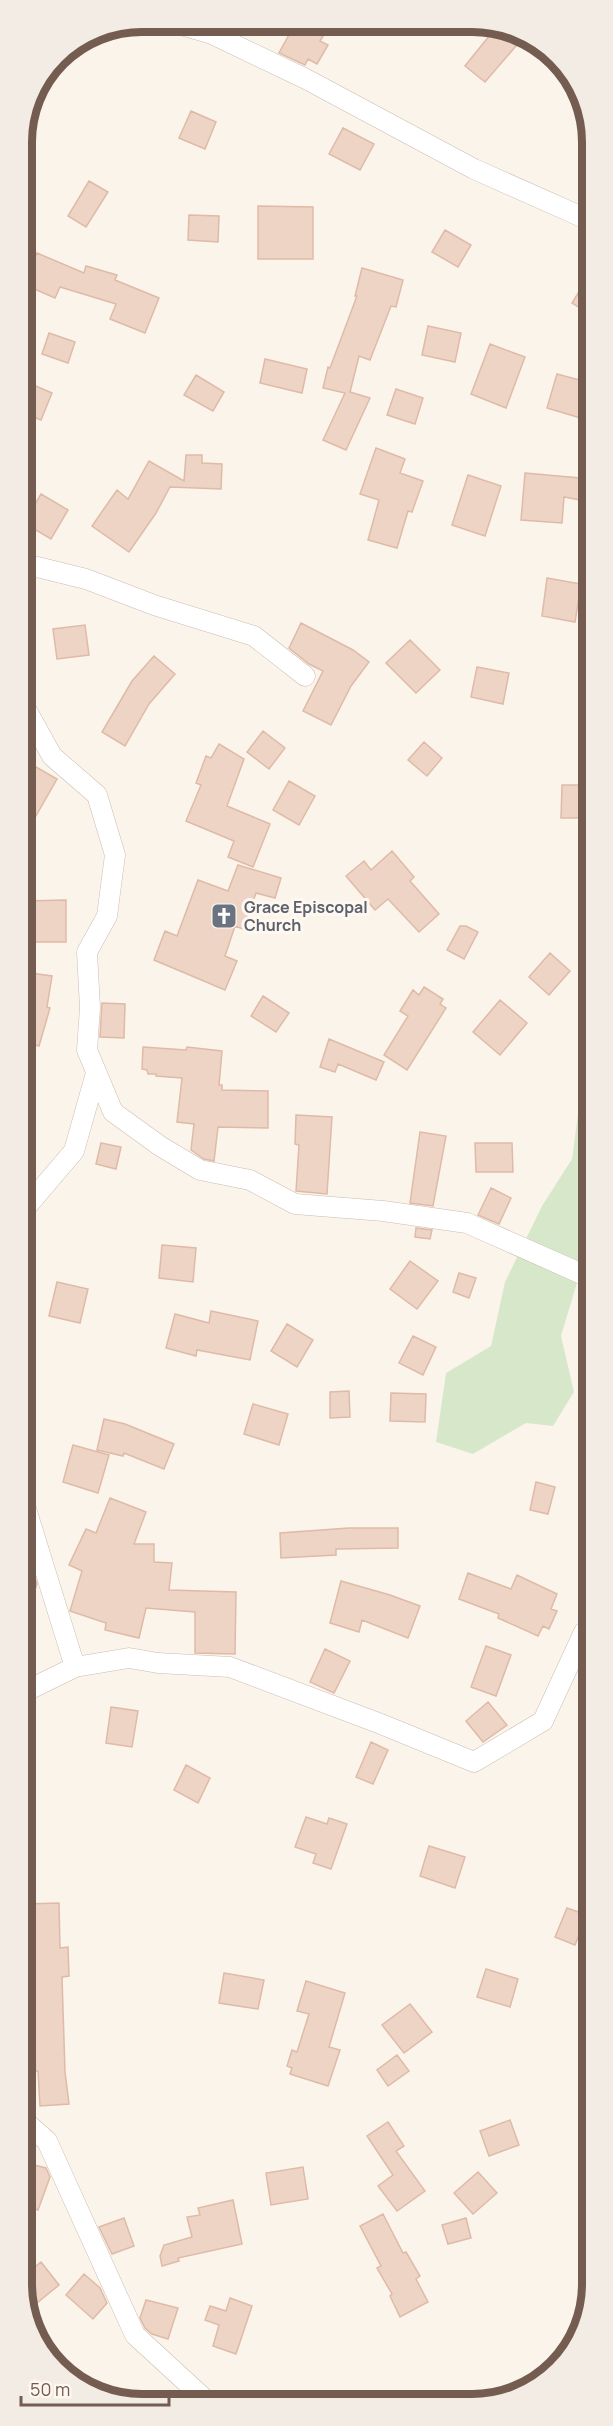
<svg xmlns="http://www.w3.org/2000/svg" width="613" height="2426" viewBox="0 0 613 2426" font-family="Manrope,sans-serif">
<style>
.green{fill:#d7e8ca}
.building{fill:#eed4c5;stroke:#dfbaa7;stroke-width:1.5}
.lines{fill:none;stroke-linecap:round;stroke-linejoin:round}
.minor-casing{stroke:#ccbcb2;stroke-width:21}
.minor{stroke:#fff;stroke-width:20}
.labels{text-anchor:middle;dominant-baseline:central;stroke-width:6;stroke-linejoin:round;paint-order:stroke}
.worship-label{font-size:16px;font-weight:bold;fill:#5b616d;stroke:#fef8f1;text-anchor:start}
.rim{fill:none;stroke:#745c50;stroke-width:8}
</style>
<rect width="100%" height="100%" fill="#fbf4eb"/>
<path class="green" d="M591,1054V1271L579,1276L561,1336L574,1392L553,1426L526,1423L473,1454L436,1442L446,1373L491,1346L505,1282L542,1206L572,1159L585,1062Z"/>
<path class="building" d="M296,22H317L328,28L320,41L328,45L317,64L308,59L305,65L279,53Z
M498,25L522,39L485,82L465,66Z
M191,111L216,122L205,149L179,138Z
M343,128L374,144L360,170L329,154Z
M89,181L108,192L86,227L68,216Z
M258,206L313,207V259H258Z
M189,215L219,216L218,242L188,240Z
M445,230L471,245L458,267L432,252Z
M37,253L84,273L86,266L117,275L115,280L159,298L145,333L110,319L116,304L60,287L55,298L23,284Z
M362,268L403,280L396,307L391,306L370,360L359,356L350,392L370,398L346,450L323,440L345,393L323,388L328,367L330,368L357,296H355Z
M591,272V315L572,303Z
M428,326L461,333L455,362L422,355Z
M49,333L75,342L68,363L42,354Z
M490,344L525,357L506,408L471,394Z
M265,359L307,369L302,393L260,383Z
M557,374L591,383V395L584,419L547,408Z
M196,375L224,392L213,411L184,395Z
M31,384L52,393L41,420L21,412Z
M396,389L423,398L415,424L387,415Z
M376,448L405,459L400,473L423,481L412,512L408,511L397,548L368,540L379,500L360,494Z
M186,455H202V463L222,464L221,489L170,487L156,513L129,552L92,526L117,490L128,499L149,461L184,481Z
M525,473L591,479V502L564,497L562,523L521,520Z
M468,475L501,486L485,536L452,525Z
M41,494L68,510L51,539L24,523Z
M547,578L581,584L575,622L542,616Z
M301,623L353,650L369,662L351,686L331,725L303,711L323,671L309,664L289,648Z
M85,625L89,655L57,659L53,629Z
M410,640L440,670L416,693L386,663Z
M154,656L175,674L149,704L125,746L102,732L132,681Z
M477,667L509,673L503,704L471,697Z
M263,731L285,748L269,769L247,752Z
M424,742L442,758L427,776L408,760Z
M219,744L244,759L227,806L270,824L253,867L228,857L234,841L186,821L201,785L196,783L206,756L211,758Z
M29,763L57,779L33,821L22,815L21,776Z
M289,781L315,796L299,825L273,810Z
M562,785H591V818H561Z
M392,851L414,877L410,881L439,914L419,932L388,899L375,910L346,876L364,861L371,870Z
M238,865L281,878L275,898L256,893L243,929L235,926L225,956L237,961L225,990L154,960L165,931L177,936L198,880L228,891Z
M66,900V942H24V901Z
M460,926H466L478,932L464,959L447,950Z
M550,953L570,971L549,995L529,977Z
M30,973L52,976L47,1007L50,1008L39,1046L22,1041V1000H25Z
M424,987L443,999L440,1004L446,1008L407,1070L384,1055L408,1016L400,1011L413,990L419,995Z
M263,996L289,1013L276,1032L251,1016Z
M500,1000L527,1023L500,1055L473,1032Z
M102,1003L125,1004L124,1038L100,1037Z
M329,1039L384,1062L376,1080L338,1064L335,1072L320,1067Z
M143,1047L186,1050L187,1047L222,1051L219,1085H222V1090L268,1091V1128L218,1127L214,1161L204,1159L191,1150L194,1124L177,1122L182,1078L156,1076V1074H148L147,1070L142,1069Z
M296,1115L332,1117L327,1194L296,1191L299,1145L295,1144Z
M420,1132L446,1136L433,1206L410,1203Z
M101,1143L121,1147L116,1169L96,1164Z
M475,1143H512L513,1172H476Z
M491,1188L511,1198L499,1224L478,1215Z
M416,1228L432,1230L430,1239L415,1237Z
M162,1245L196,1248L193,1282L159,1278Z
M410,1261L438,1281L417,1309L390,1289Z
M459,1273L476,1278L469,1298L453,1292Z
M57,1282L88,1289L80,1323L49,1316Z
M211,1311L258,1321L250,1360L197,1350L196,1356L166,1348L175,1314L209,1323Z
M287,1324L313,1340L297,1367L271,1351Z
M413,1336L436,1347L423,1375L399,1363Z
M349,1391L350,1417L330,1418V1392Z
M391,1393L426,1394L425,1422L390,1421Z
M253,1404L288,1414L279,1445L244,1434Z
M104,1419L125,1424L174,1444L164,1469L124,1453L123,1456L97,1450Z
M73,1445L109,1455L98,1493L63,1482Z
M536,1482L555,1487L548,1514L530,1510Z
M110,1498L146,1512L134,1544H154V1562L172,1563L169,1590L236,1592L235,1654L195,1653V1612L146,1608L139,1638L105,1630L106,1623L70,1611L82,1571L69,1565L86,1529L96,1533Z
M349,1528H398V1548L336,1549V1555L281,1558L280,1533Z
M22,1562L31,1565L37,1584L25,1619H22Z
M468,1573L511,1589L517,1575L557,1594L551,1609L557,1611L549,1629L543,1626L538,1636L498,1618L499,1614L459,1599Z
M341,1581L390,1595L420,1606L408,1638L362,1620L359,1632L330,1623Z
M486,1646L511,1655L496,1696L471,1687Z
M325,1649L350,1661L334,1693L310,1682Z
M488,1702L507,1725L483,1742L466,1721Z
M111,1707L138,1711L132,1747L106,1743Z
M371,1742L388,1750L373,1784L356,1777Z
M186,1765L210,1778L198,1803L174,1790Z
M306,1817L327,1824L329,1818L347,1824L331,1869L313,1863L316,1854L295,1847Z
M429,1846L465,1857L455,1888L420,1876Z
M59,1903L60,1948L68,1947L69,1976L62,1977L65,2072L69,2104L40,2106L38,2071L22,2072V2007H32L27,1904Z
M567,1908L587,1915L575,1945L555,1937Z
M486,1969L518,1979L510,2007L477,1997Z
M224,1973L264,1980L258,2009L219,2003Z
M306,1981L345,1993L329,2047L340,2050L328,2086L290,2074L292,2068L287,2066L292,2050L297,2052L309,2014L297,2011Z
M410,2004L432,2032L404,2053L382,2025Z
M397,2055L409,2071L388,2086L377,2070Z
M510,2120L519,2145L489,2156L480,2131Z
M388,2122L404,2146L396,2151L425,2191L397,2211L378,2186L393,2175L367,2136Z
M22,2162L46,2168L50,2177L38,2210L22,2204Z
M303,2167L308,2199L271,2205L266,2173Z
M478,2172L497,2193L473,2214L454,2193Z
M233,2200L242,2244L178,2258L179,2261L162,2266L160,2256L164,2245L192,2237L187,2217L200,2215L198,2208Z
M383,2214L403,2253L406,2252L420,2276L416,2279L428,2302L400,2317L390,2296L392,2294L377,2268L381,2266L360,2226Z
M124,2218L134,2246L112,2254L99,2227Z
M466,2218L471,2238L448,2244L442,2225Z
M41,2262L59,2285L27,2311L22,2301V2277Z
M84,2274L100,2288L107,2303L93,2319L66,2295Z
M230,2298L252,2306L236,2354L213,2346L219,2325L205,2320L210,2306L226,2311Z
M146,2300L178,2308L168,2339L152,2334L145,2328L140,2318Z"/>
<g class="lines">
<g class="minor-casing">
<path id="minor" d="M167,21L212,34L306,79L474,169L591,221
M21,563L86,579L154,605L254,636L305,676
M21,688L26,709L52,756L97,795L115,855L107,916L87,952L90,1008L87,1050L113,1112L160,1146L200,1170L250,1180L295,1204L383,1211L467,1223L591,1278
M22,1212L74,1151L96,1073
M22,1496L75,1667
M22,1693L75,1667L129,1658L158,1663L230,1667L381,1724L474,1762L543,1721L584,1632L592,1627
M22,2119L47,2141L135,2335L209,2403"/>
</g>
<use href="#minor" class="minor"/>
</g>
<defs>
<g id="church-square" transform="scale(1.35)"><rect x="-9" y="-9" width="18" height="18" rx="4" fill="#6b7280" stroke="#fef8f1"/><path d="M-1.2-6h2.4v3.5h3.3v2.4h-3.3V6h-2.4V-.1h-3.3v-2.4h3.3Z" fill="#fff"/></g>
</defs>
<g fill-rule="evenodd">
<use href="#church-square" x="224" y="916"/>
</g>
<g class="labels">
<g class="worship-label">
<text x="244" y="907">Grace Episcopal<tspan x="244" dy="18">Church</tspan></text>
</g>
</g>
<path d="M0 0H613V2426H0ZM142 32H472A110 110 0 0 1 582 142V2284A110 110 0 0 1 472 2394H142A110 110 0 0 1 32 2284V142A110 110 0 0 1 142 32Z" fill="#f3ece4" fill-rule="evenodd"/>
<path class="rim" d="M142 32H472A110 110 0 0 1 582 142V2284A110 110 0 0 1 472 2394H142A110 110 0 0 1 32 2284V142A110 110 0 0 1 142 32Z"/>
<path d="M21 2396v9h148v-9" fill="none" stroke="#745c50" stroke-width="3"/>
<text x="30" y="2396" font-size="18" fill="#745c50" stroke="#fef8f1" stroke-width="4.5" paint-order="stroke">50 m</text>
</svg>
